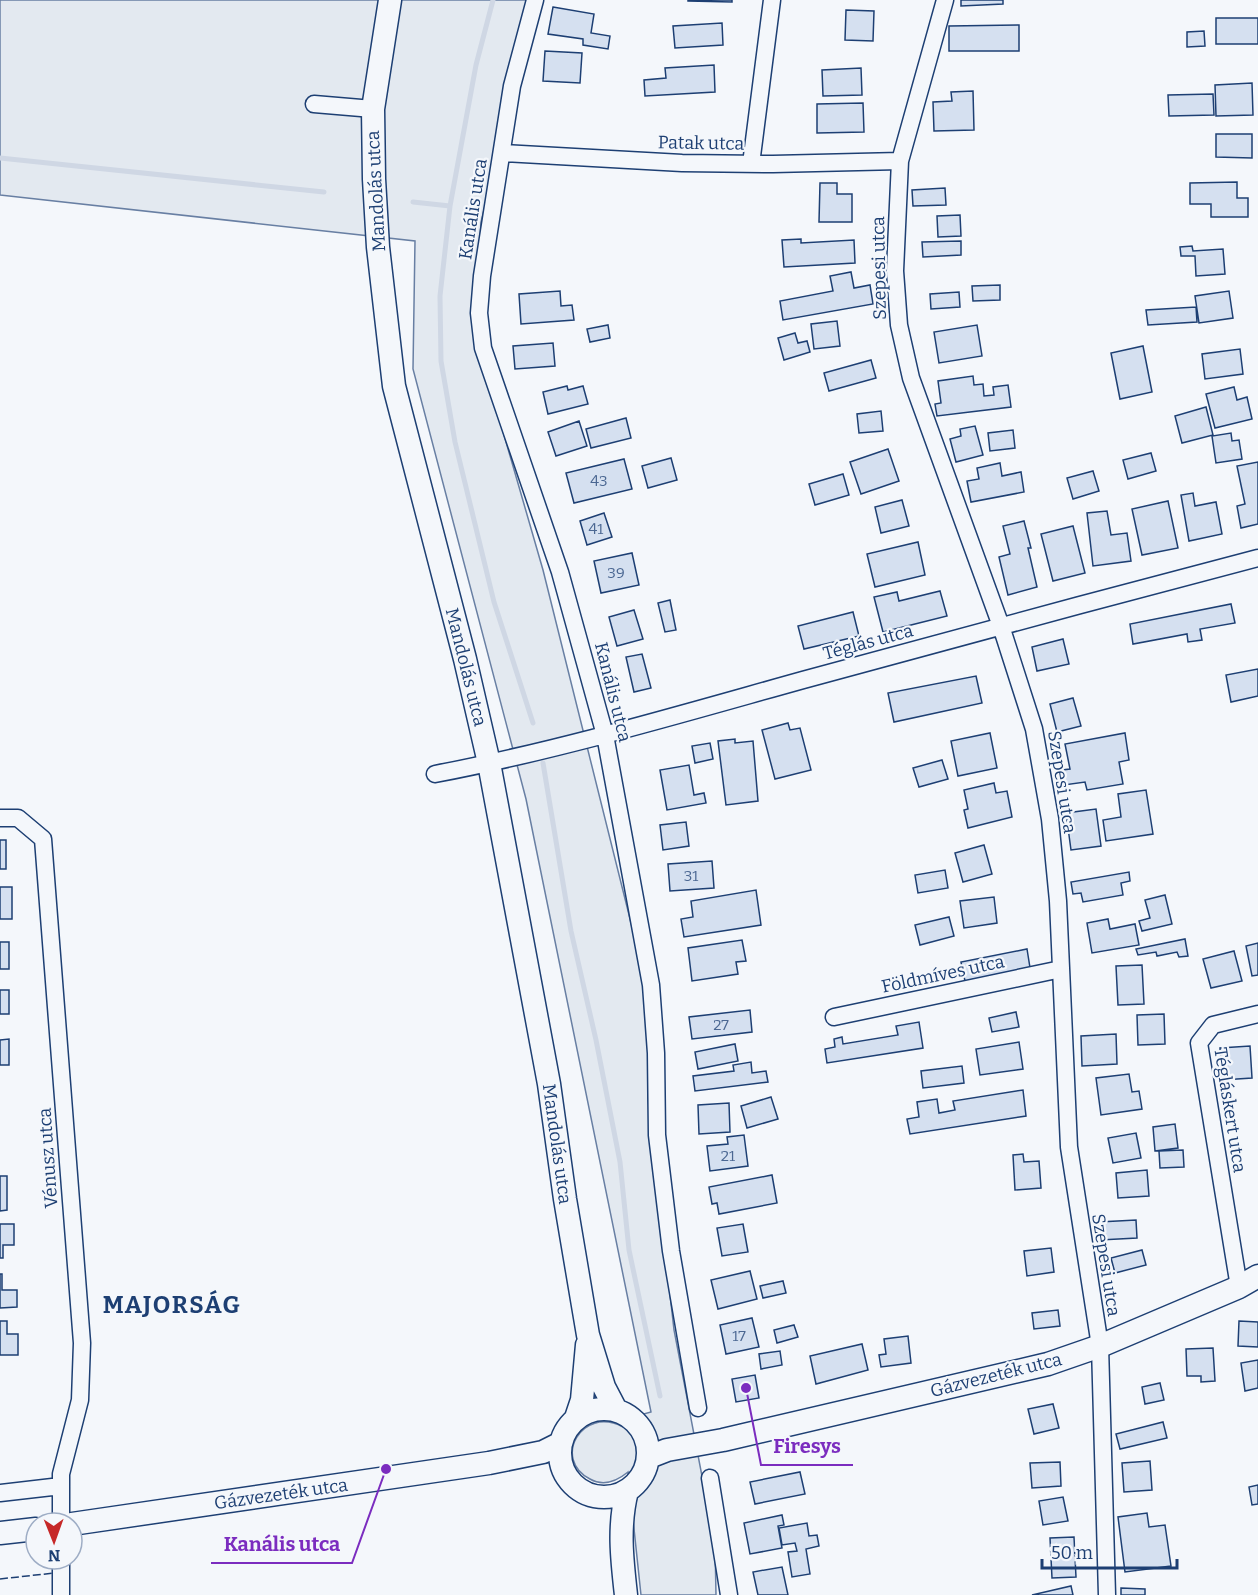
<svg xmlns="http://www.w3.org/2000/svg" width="1258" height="1595" viewBox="0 0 1258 1595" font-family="Bitter,serif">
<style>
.green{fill:#e3e9f0;stroke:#687fa3;stroke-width:1.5}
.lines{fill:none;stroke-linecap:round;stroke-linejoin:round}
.stream{stroke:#cfd7e4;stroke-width:5}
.building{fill:#d5e0f0;stroke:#1d3f73;stroke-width:1.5}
.street-casing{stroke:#1d3f73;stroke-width:19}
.secondary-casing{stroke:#1d3f73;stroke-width:25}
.street{stroke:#f4f7fb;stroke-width:16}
.secondary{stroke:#f4f7fb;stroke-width:22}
.fence{stroke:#1d3f73;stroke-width:1.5;stroke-dasharray:8 3;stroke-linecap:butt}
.labels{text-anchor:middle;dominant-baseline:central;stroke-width:4.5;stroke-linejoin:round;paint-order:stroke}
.number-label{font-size:15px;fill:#4b6792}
.street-label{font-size:18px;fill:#1d3f73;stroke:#f4f7fb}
.district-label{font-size:24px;font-weight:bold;letter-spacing:1.5px;fill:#1d3f73;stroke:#f4f7fb}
.leader{fill:none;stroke:#7b2cbf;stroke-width:2}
.callout-dot{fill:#7b2cbf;stroke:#f4f7fb;stroke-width:2}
.callout-label{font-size:20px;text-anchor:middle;font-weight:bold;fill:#7b2cbf;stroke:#f4f7fb;stroke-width:4.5;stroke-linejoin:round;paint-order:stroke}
</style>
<rect width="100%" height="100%" fill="#f4f7fb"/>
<path class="green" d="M0,0H536L481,222L474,331L543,570L648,991V1099L674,1330L715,1544L716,1595H641L628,1472C617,1481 604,1487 590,1479C552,1460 581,1405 623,1427L622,1420L651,1412L526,799L413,369L415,241L0,195Z"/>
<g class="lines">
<path class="stream" d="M0,158L324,192
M413,202L450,206L476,65L493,0
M450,206L440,296L441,361L455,442L494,602L533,723
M543,763L571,931L596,1040L620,1162L629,1250L660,1396"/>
</g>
<path class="building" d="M688,0H732V2L688,1Z
M961,0H1003V4L961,6Z
M553,7L594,14L591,33L610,36L608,49L583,45V39L548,34Z
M846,10L874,11L873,41L845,40Z
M1216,18H1258V44H1216Z
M722,23L723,45L675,48L673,26Z
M1019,25V51H949V26Z
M1204,31L1205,46L1187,47V32Z
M545,51L582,53L580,83L543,81Z
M714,65L715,92L645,96L644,80L666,78L665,68Z
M861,68L862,95L823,96L822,70Z
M1252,83L1253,115L1216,116L1215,85Z
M973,91L974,130L934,131L933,102L952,101L951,92Z
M1213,94L1214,115L1169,116L1168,95Z
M863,103L864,132L817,133V104Z
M1216,134H1252V158L1216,157Z
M1237,182V198H1248V217H1211V204H1190V183Z
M820,183H837V194H852V222H819Z
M945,188L946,205L913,206L912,190Z
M960,215L961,236L938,237L937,216Z
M801,239V243L854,240L855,263L784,267L782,240Z
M961,241V255L923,257L922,242Z
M1192,246L1193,251L1223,249L1225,274L1196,276L1195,256H1181L1180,247Z
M851,272L854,288L870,285L873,304L783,320L780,301L833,291L830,276Z
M1000,285V300L973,301L972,286Z
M560,291L561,306L572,305L574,320L521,324L519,294Z
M1229,291L1233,318L1199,323L1195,296Z
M959,292L960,307L931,309L930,294Z
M1196,307L1197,322L1148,325L1146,310Z
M837,321L840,346L814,349L811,324Z
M608,325L610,338L590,342L587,329Z
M977,325L982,356L939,363L934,332Z
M795,333L798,343L807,341L810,352L784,360L778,338Z
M553,343L555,366L515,369L513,346Z
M1143,346L1152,392L1120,399L1111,353Z
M1240,349L1243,374L1205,379L1202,354Z
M871,360L876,378L829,391L824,373Z
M973,376L974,385L983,384L984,396L994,395L993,387L1008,385L1011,407L937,416L935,404L941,403L938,381Z
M567,386L568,390L583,386L588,404L548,414L543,392Z
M1234,387L1237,400L1247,397L1252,419L1215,428L1206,394Z
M1206,407L1213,435L1182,443L1175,416Z
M881,411L883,431L859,433L857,414Z
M626,418L631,438L591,448L586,429Z
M579,421L587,446L556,456L548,432Z
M975,426L983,455L956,462L950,439L961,436L960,429Z
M1013,430L1015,448L990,451L988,433Z
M1231,433L1232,441L1239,440L1242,459L1216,463L1212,436Z
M888,449L899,481L861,494L850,462Z
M1151,453L1156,471L1128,479L1123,460Z
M671,458L677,480L648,488L642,466Z
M624,459L632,489L574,503L566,473Z
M1258,462V524L1241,528L1237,506L1245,504L1237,466Z
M1000,463L1002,476L1021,472L1024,492L971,502L967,481L979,479L977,468Z
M1093,471L1099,491L1073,499L1067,478Z
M843,474L849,495L815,505L809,484Z
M1193,493L1195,506L1216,502L1222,534L1189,541L1181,495Z
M902,500L909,526L881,533L875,507Z
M1168,501L1178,548L1142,555L1132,509Z
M1107,511L1111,535L1127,533L1131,561L1093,566L1087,513Z
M604,513L612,537L587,545L580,521Z
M1024,521L1031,548H1028L1037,587L1008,595L999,557L1010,554L1003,526Z
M1073,526L1085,573L1053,581L1041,534Z
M918,542L925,575L875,587L867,554Z
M632,553L639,585L601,593L594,561Z
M940,591L947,616L883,632L874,597L897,592L899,601Z
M670,600L676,630L665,632L658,603Z
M1231,604L1235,623L1200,629L1202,640L1188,642L1187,634L1133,644L1130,624Z
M634,610L643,639L617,646L609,617Z
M853,612L859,636L804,649L798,626Z
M1063,639L1069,664L1037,671L1032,647Z
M642,654L651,688L634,692L626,657Z
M1258,669V696L1231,702L1226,675Z
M976,676L982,703L894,722L888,693Z
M1073,698L1081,726L1057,732L1050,704Z
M788,723L790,730L800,728L811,770L775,779L762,730Z
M990,733L997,768L958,776L951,741Z
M1125,733L1129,760L1119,762L1123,784L1087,790L1085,782L1064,785L1062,770L1070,769L1065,744Z
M735,739V743L753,741L758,801L726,805L718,741Z
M710,743L713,759L695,763L692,746Z
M942,760L948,779L919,787L913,768Z
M689,765L694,795L704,793L706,803L667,810L660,770Z
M994,783L996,793L1007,791L1012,817L968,828L964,810L968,809L964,790Z
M1146,790L1153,834L1106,841L1103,820L1121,817L1118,794Z
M1096,809L1101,846L1071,850L1066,813Z
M686,822L689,846L663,850L660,825Z
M0,840H6V869H0Z
M984,845L992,874L963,882L955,853Z
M712,861L714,888L670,891L668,864Z
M945,870L948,888L918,893L915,875Z
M1129,872L1130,881L1121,883L1123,895L1083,902L1081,893L1073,894L1071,882Z
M0,887H12V919H0Z
M756,890L761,925L684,937L681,919L693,917L691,901Z
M1165,895L1172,924L1142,931L1139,921L1150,918L1145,900Z
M994,897L997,923L964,928L960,901Z
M949,917L954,936L920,945L915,925Z
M1108,919L1110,929L1135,924L1139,945L1092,953L1087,923Z
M1185,939L1188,956L1179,957L1177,952L1157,956L1156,952L1138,955L1136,949Z
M742,940L746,961L736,962L738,974L692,981L688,948Z
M0,942H9V969H0Z
M1258,943V975L1252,976L1246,946Z
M1027,949L1031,974L966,986L961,962Z
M1234,951L1242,981L1211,988L1203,959Z
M1142,965L1144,1004L1118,1005L1116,966Z
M0,990H9V1014H0Z
M750,1010L752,1032L692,1039L689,1017Z
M1016,1012L1019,1027L992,1032L989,1018Z
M1164,1014L1165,1044L1138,1045L1137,1015Z
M919,1022L923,1048L827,1063L825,1049L835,1047L834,1039L842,1037L843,1044L898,1035L896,1026Z
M1116,1034L1117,1064L1082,1066L1081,1036Z
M9,1039V1065H0V1040Z
M1019,1042L1023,1069L980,1075L976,1049Z
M735,1044L738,1061L698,1069L695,1052Z
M1250,1046L1252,1078L1222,1080L1220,1048Z
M751,1062L752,1073L766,1071L768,1082L695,1091L693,1076L734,1071L733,1065Z
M962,1066L964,1083L923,1088L921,1071Z
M1129,1074L1132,1092L1139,1091L1142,1109L1101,1115L1096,1078Z
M1023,1090L1026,1116L910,1134L907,1119L919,1117L917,1102L937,1099L939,1113L955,1110L953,1101Z
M771,1097L778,1119L747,1128L741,1106Z
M729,1103L730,1132L699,1134L698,1105Z
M1175,1124L1178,1148L1155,1151L1153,1127Z
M1136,1133L1141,1158L1113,1163L1108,1138Z
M744,1135L748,1166L710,1171L707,1146L728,1144L727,1137Z
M1183,1150L1184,1167L1160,1168L1159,1151Z
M1023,1154L1024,1162L1039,1161L1041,1188L1015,1190L1013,1155Z
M1147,1170L1149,1196L1118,1198L1116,1173Z
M772,1175L777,1203L719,1214L717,1203L712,1204L709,1187Z
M0,1176H7V1210L0,1211Z
M1136,1220L1137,1238L1100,1240L1099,1222Z
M0,1224H14V1245H3V1258H0Z
M743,1224L748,1252L722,1256L717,1228Z
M1051,1248L1054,1272L1027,1276L1024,1251Z
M1142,1250L1146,1265L1115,1273L1111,1258Z
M750,1271L757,1299L718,1309L711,1280Z
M0,1274H2V1290H17V1307L0,1308Z
M783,1281L786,1293L763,1298L760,1286Z
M1058,1310L1060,1326L1034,1329L1032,1313Z
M752,1318L759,1347L726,1354L720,1325Z
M0,1321H7V1334H18V1355H0Z
M1239,1321L1258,1322V1347L1238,1346Z
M794,1325L798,1337L777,1343L774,1330Z
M908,1336L911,1363L881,1367L879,1355L886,1354L884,1339Z
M862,1344L868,1370L816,1384L810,1356Z
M1213,1348L1215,1381L1201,1382V1376H1187L1186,1349Z
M780,1351L782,1365L761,1369L759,1354Z
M1258,1360V1388L1245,1391L1241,1363Z
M755,1375L759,1398L736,1402L732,1379Z
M1160,1383L1164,1400L1145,1404L1142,1387Z
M1053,1404L1059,1428L1034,1434L1028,1409Z
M1163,1422L1167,1438L1120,1449L1116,1434Z
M1150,1461L1152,1490L1124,1492L1122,1463Z
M1060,1462L1061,1486L1032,1488L1030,1463Z
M800,1472L805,1494L755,1504L750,1482Z
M1258,1485V1504L1252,1505L1249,1487Z
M1063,1497L1068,1521L1043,1525L1039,1501Z
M1147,1513L1149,1527L1165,1525L1171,1566L1125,1572L1118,1517Z
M782,1515L784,1525L778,1526L782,1548L750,1554L744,1523Z
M807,1523L809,1536L817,1535L819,1546L806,1549L810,1574L792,1577L788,1552L797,1551L795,1543L782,1545L779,1528Z
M1074,1537L1076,1577L1052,1578L1050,1538Z
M782,1567L788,1595H758L753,1572Z
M1071,1586L1073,1595H1032Z
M1121,1588L1145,1589V1595H1121Z"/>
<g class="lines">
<g class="street-casing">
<path id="street" d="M535,0L512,86L482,276L479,313L483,348L560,572L605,735L651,985L656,1053L657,1135L671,1251L698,1408
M945,0L900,161L895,271L899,325L911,378L1001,626L1034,729L1050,819L1058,901L1069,1147L1100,1346L1107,1595
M314,104L373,109
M502,153L682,163L773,164L900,161
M751,164L772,0
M435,774C560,750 681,714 803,680C955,638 1106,598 1258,558
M0,818H18L43,839L82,1343L80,1400L61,1474V1523
M834,1017L1061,969
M1239,1287L1199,1043L1213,1025L1258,1014
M710,1478L729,1595
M0,1493L61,1486
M61,1559V1595"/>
</g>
<g class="secondary-casing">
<path id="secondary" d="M390,0L373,109L374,179L378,247L394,386L465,659L489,763L549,1084L565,1199L588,1335L604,1387L616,1410
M560 1453a44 44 0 1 1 88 0a44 44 0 1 1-88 0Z
M576,1418L582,1400L587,1345
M649,1457L667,1450L723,1440L1048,1364L1100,1346L1239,1287L1258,1276
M72,1524L489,1463L543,1452L561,1443
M0,1533L36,1529
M626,1595C622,1560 618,1526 627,1491"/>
</g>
<use href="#street" class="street"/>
<use href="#secondary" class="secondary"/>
<path class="fence" d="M0,1579L54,1573"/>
</g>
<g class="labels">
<g class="number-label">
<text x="599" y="481">43</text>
<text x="596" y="529">41</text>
<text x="616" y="573">39</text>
<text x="691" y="876">31</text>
<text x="721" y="1025">27</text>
<text x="728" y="1156">21</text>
<text x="739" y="1336">17</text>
</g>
<g class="street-label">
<text transform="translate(701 143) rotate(1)">Patak utca</text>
<text transform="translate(376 191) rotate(-93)">Mandolás utca</text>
<text transform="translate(473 209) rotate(-81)">Kanális utca</text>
<text transform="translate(879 268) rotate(-91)">Szepesi utca</text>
<text transform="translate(868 642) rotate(-15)">Téglás utca</text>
<text transform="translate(466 667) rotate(76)">Mandolás utca</text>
<text transform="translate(613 692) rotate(76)">Kanális utca</text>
<text transform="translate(1062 782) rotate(81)">Szepesi utca</text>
<text transform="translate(943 974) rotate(-12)">Földmíves utca</text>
<text transform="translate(1230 1110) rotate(81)">Tégláskert utca</text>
<text transform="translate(557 1144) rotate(82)">Mandolás utca</text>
<text transform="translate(48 1158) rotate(-94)">Vénusz utca</text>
<text transform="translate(1106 1265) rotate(81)">Szepesi utca</text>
<text transform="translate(996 1375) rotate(-14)">Gázvezeték utca</text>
<text transform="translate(281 1494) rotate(-8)">Gázvezeték utca</text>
</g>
<g class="district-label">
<text x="172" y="1305">MAJORSÁG</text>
</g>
</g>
<path class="leader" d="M746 1388L761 1465H853M386 1469L352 1563H211"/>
<g class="callout-dot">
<circle cx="746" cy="1388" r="6"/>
<circle cx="386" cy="1469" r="6"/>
</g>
<g class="callout-label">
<text x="807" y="1453">Firesys</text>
<text x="282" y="1551">Kanális utca</text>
</g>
<g transform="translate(54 1541) rotate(179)"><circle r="28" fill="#f4f7fb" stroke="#9eadc5" stroke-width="1.5"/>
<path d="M0-4.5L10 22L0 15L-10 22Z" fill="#c62828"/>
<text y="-9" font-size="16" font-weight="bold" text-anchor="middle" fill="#1d3f73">N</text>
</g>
<path d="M1042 1559v9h135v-9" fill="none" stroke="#1d3f73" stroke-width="3"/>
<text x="1051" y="1559" font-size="18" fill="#1d3f73" stroke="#f4f7fb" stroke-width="4.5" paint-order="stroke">50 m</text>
</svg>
